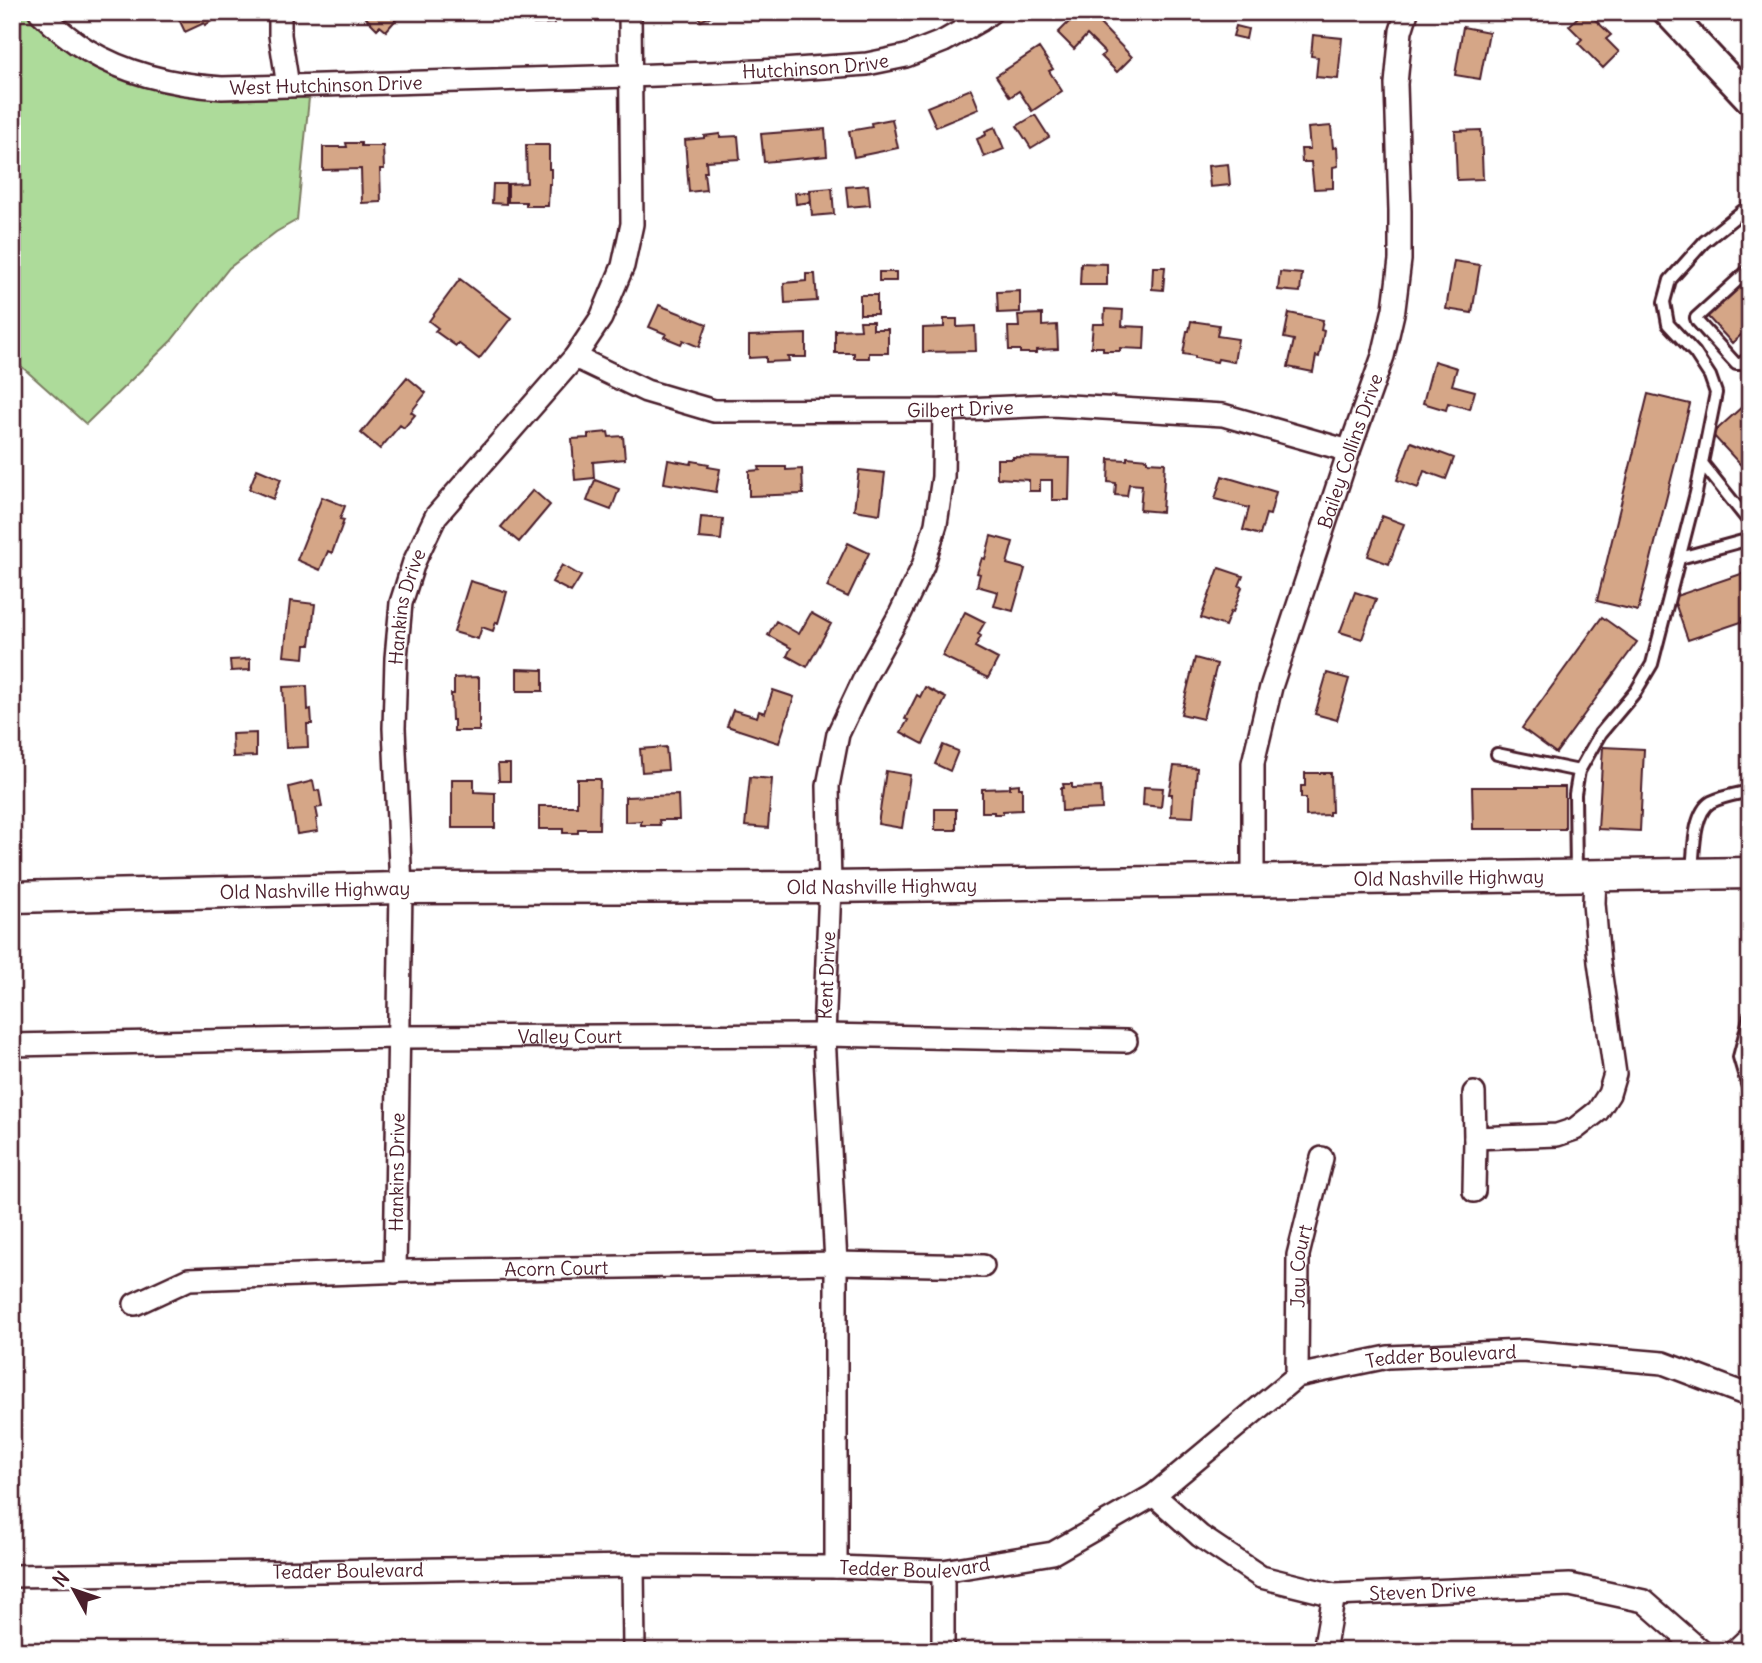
<svg xmlns="http://www.w3.org/2000/svg" width="1762" height="1663" viewBox="0 0 1762 1663" font-family="Delius,sans-serif">
<style>
.green{fill:#addb9a;stroke:#7c7d62;stroke-width:2}
.building{fill:#d5a687;stroke:#4a1f2b;stroke-width:2}
.lines{fill:none;stroke-linecap:round;stroke-linejoin:round}
.service-casing{stroke:#4a1f2b;stroke-width:16}
.minor-casing{stroke:#4a1f2b;stroke-width:26}
.tertiary-casing{stroke:#4a1f2b;stroke-width:32}
.secondary-casing{stroke:#4a1f2b;stroke-width:35}
.service{stroke:#fff;stroke-width:10}
.minor{stroke:#fff;stroke-width:21}
.tertiary{stroke:#fff;stroke-width:26}
.secondary{stroke:#fff;stroke-width:30}
.labels{text-anchor:middle;dominant-baseline:central;stroke-width:5;stroke-linejoin:round;paint-order:stroke}
.street-label{font-size:19px;fill:#4a1f2b;stroke:#fff}
</style>
<rect width="100%" height="100%" fill="#fff"/>
<filter id="ink" filterUnits="userSpaceOnUse"><feTurbulence type="fractalNoise" baseFrequency=".0143" numOctaves="2"/><feDisplacementMap in="SourceGraphic" scale="14" xChannelSelector="R" yChannelSelector="G"/><feConvolveMatrix kernelMatrix="1 2 1 2 8 2 1 2 1" color-interpolation-filters="sRGB"/></filter>
<g filter="url(#ink)">
<path class="green" d="M12,12H24C79,66 144,96 222,99C251,100 280,97 309,98L297,220L276,232L229,268L171,341L86,424L12,358Z"/>
<path class="building" d="M227,12L205,25L204,23L185,32L176,13Z
M366,12H399L401,14L386,31L380,26L377,29L366,18L369,15Z
M520,12H568V20L554,21V23L534,24V21L520,22Z
M686,12H719L701,21L697,14L689,18Z
M768,12H815V15L768,18Z
M1073,12H1106L1109,15L1100,24L1132,57L1117,72L1101,56L1105,53L1087,35L1074,49L1058,33L1073,18L1070,16Z
M1583,12H1587L1611,35L1606,39L1619,52L1603,68L1578,43L1582,39L1569,26Z
M1236,26L1248,29L1246,39L1233,36Z
M1463,27L1489,32L1480,79L1455,75Z
M1313,35L1342,38L1338,79L1316,77L1318,57L1311,56Z
M1039,48L1053,69L1049,71L1062,91L1032,111L1019,91L1010,97L996,76Z
M971,89L979,109L936,127L927,107Z
M1035,115L1049,137L1031,148L1017,126Z
M892,119L898,148L854,157L849,131L872,127L871,123Z
M1331,126L1333,148L1337,147L1338,166L1333,167V188L1314,189L1311,162H1302L1301,149H1310L1308,128Z
M995,127L1004,149L984,157L977,139L986,135L985,131Z
M825,129L827,156L764,162L761,134Z
M1481,130L1483,179L1457,180L1455,131Z
M720,134V137L738,136L740,159L706,161L707,172H704L706,190L689,192L685,140L704,138V136Z
M346,143H361V146H383L384,169H380L381,202L362,203L361,169L323,170V147H347Z
M526,145H549V169H551V184H549L548,206H526V202H508V184L527,183Z
M1228,164L1230,185L1210,187L1208,166Z
M493,184H506V204L492,203Z
M868,185L870,205L848,207L846,187Z
M832,188L834,214L812,216L810,190Z
M810,192L811,202L796,204L795,193Z
M1454,261L1480,265L1472,313L1446,309Z
M1081,263L1107,264V285H1080Z
M1153,267H1165L1163,290L1152,289Z
M879,272H896V281H879Z
M1280,272L1302,274L1300,292L1278,290Z
M806,274H815L817,301L785,303L784,283L806,281Z
M1750,277V327L1732,343L1707,316Z
M460,279L511,318L479,359L458,343L456,346L435,331L438,328L429,321Z
M1020,291V312L998,313L997,292Z
M860,295H877V314H860Z
M659,305L707,324L699,347L683,340L681,344L664,337L666,334L649,327Z
M1105,309L1123,310L1122,326L1145,327L1144,349L1120,348V351H1103V347H1091L1093,324H1104Z
M1289,313L1323,320L1321,330L1324,331L1319,357L1316,356L1313,372L1288,367L1294,340L1284,338Z
M1042,314V326L1057,325L1058,349L1036,350V353H1020V350H1009L1008,327H1019L1018,315Z
M944,319H957V327L975,326L976,351L923,352V328L944,327Z
M860,321H873V329H888V353H869V358H854V353H835V330L861,329Z
M1191,321L1219,325L1217,336L1238,339L1234,362L1218,359L1217,362L1195,358V356L1183,354L1187,331H1189Z
M806,334V357H788L789,361L766,362V357L749,358V336Z
M1434,361L1457,368L1452,385L1475,391L1470,409L1448,403L1446,410L1423,403Z
M407,377L426,393L411,412L415,415L404,428L400,425L380,449L361,433Z
M1648,394L1690,404L1638,611L1597,601Z
M1743,406L1750,413V475L1712,434Z
M608,432L609,437L623,436L625,459L593,462L594,478L575,480L572,439L588,438V434Z
M1411,442L1454,458L1446,479L1424,471L1418,488L1397,480Z
M1013,457L1070,458L1069,500H1052V480H1040V491H1029V480L997,478V459H1013Z
M1127,457L1147,459V462L1165,463L1162,512L1140,510L1142,485L1129,484L1127,496L1115,495L1116,483L1108,482L1109,459L1127,460Z
M668,460L691,464L692,461L709,464L708,467L720,469L716,492L664,483Z
M759,467H786V470L802,469L803,494L749,496V471L760,470Z
M257,469L281,479L273,499L249,489Z
M859,470L885,473L880,514L854,510Z
M1222,476L1276,492L1270,515L1266,514L1260,535L1243,530L1249,508L1215,499Z
M595,480L619,489L611,510L587,501Z
M533,490L550,505L519,542L501,527Z
M322,497L345,506L340,519L344,520L332,553L328,551L320,570L297,560Z
M1382,516L1404,524L1389,564L1368,556Z
M701,517L723,519L721,540L699,538Z
M991,536L1013,542L1007,564L1025,569L1013,611L994,606L998,592L977,586L980,574L977,573L982,558L985,559Z
M848,543L869,553L848,597L827,587Z
M562,565L581,576L571,592L552,582Z
M1219,568L1243,576L1239,586L1242,587L1233,612L1231,611L1225,626L1201,618Z
M1750,571V619L1688,640L1673,597Z
M470,581L507,592L498,623L496,622L493,631L482,627L478,639L454,632Z
M1355,592L1376,599L1362,639L1340,632Z
M290,601L315,604L310,645H305L304,658L284,656Z
M965,612L985,622L978,634L981,636L975,647L998,659L988,678L942,656Z
M811,613L831,624L807,667L787,656L791,648L768,635L776,621L799,634Z
M1602,617L1637,642L1556,753L1522,728Z
M1195,658L1217,664L1203,719L1181,714Z
M250,659V670L231,671L230,660Z
M517,669L543,670V691H517Z
M1327,673L1349,679L1337,720L1315,714Z
M479,677V731H454V720H452L451,694H454V678Z
M307,686L308,710L311,709L312,724H307L308,747L286,748L283,687Z
M925,687L946,698L923,744L901,732L908,720L905,719L917,695L920,697Z
M773,690L794,697L779,743L727,726L733,710L757,717L759,711L765,713Z
M256,733V756L233,757L232,734Z
M943,745L958,751L950,771L935,764Z
M666,747L668,770L642,772L640,749Z
M1603,747L1644,749L1640,831L1598,829Z
M498,764H510V781H499Z
M1174,766L1197,768L1193,817L1171,816L1172,794H1169Z
M886,771L910,775L902,828L878,824Z
M1305,773H1331L1332,812H1329V815L1306,816V798H1301V786H1305Z
M750,777L772,779L768,828L745,826Z
M452,779H474V792L495,793V828H452Z
M577,779H600L599,829H578V833H563V829H539V806H577Z
M313,781L315,791L319,790L322,807L316,808L318,818L316,819L318,831L297,834L289,787Z
M1019,784V788H1022V810L1003,811V814H994V812H982V789L1010,788V785Z
M1063,784H1072V788L1101,787L1102,809L1062,811L1061,788H1064Z
M1144,787L1163,788L1161,807L1143,805Z
M1472,787H1565V829H1473Z
M678,795L679,820H659L660,825H641V821L625,822V797Z
M935,809H956V830H935Z"/>
<g class="lines">
<g class="service-casing">
<path id="service" d="M1750,269L1696,318L1697,321L1736,364H1741L1750,357
M1702,463L1750,523
M1680,558L1750,539
M1497,754L1579,771
M1692,871C1694,852 1693,813 1711,802C1723,796 1737,794 1750,791
M1576,873L1575,794L1579,771L1600,734L1636,691L1652,664L1696,493L1716,393L1710,376L1695,353L1668,324L1664,302L1670,280L1704,242L1750,205
M1750,1015L1739,1057L1750,1094"/>
</g>
<g class="minor-casing">
<g id="minor">
<path id="s1" d="M40,12C54,26 70,40 87,50C127,74 176,85 222,88L630,76L782,70L867,64L906,56L944,41L979,21L991,12"/>
<path d="M280,12V35L288,86"/>
<path id="s2" d="M575,357L646,391L714,411L944,410L1052,405L1223,415L1349,451"/>
<path id="s3" d="M1253,882V763L1271,687L1349,451L1383,356L1394,309L1400,260V211L1396,84L1401,31L1407,12"/>
<path id="s4" d="M12,1045L399,1037L824,1035L1126,1041"/>
<path d="M1474,1093L1475,1138L1557,1135L1575,1129L1598,1111L1609,1094L1615,1074L1599,962L1594,903L1595,876"/>
<path d="M1474,1191L1475,1138"/>
<path id="s5" d="M395,1272L401,888L394,728L396,658L401,603L414,562L436,516L575,357L601,318L623,266L632,224L630,12"/>
<path id="s6" d="M135,1304L189,1279L408,1271L836,1263L983,1266"/>
<path id="s7" d="M1297,1376L1298,1255L1322,1158"/>
<path id="s8" d="M1154,1495L1200,1536L1261,1577L1334,1595L1570,1585L1644,1601L1701,1651"/>
<path d="M633,1566L634,1651"/>
<path id="s9" d="M836,1567V1263L824,1035L830,887L828,786L838,734L866,675L900,614L923,566L936,524L943,477L944,410"/>
<path d="M943,1571V1651"/>
<path id="s10" d="M12,1576L633,1566L836,1567L943,1571L1053,1553L1154,1495L1297,1376L1388,1357L1523,1351L1663,1363L1750,1396"/>
<path d="M1324,1651L1334,1595"/>
<path d="M1735,1651L1750,1637"/>
</g>
</g>
<g class="tertiary-casing">
<path id="tertiary" d="M1667,12L1750,100"/>
</g>
<g class="secondary-casing">
<g id="secondary">
<path id="s11" d="M12,897L401,888L830,887L1750,873"/>
</g>
</g>
<use href="#service" class="service"/>
<use href="#minor" class="minor"/>
<use href="#tertiary" class="tertiary"/>
<use href="#secondary" class="secondary"/>
</g>
</g>
<g class="labels">
<g class="street-label">
<text stroke="none"><textPath href="#s1" startOffset="796">Hutchinson Drive</textPath></text>
<text stroke="none"><textPath href="#s1" startOffset="306">West Hutchinson Drive</textPath></text>
<text stroke="none"><textPath href="#s2" startOffset="396">Gilbert Drive</textPath></text>
<text stroke="none"><textPath href="#s3" startOffset="446">Bailey Collins Drive</textPath></text>
<text stroke="none"><textPath href="#s5" startOffset="667">Hankins Drive</textPath></text>
<text stroke="none"><textPath href="#s11" startOffset="1437">Old Nashville Highway</textPath></text>
<text stroke="none"><textPath href="#s11" startOffset="870">Old Nashville Highway</textPath></text>
<text stroke="none"><textPath href="#s11" startOffset="303">Old Nashville Highway</textPath></text>
<text stroke="none"><textPath href="#s9" startOffset="592">Kent Drive</textPath></text>
<text stroke="none"><textPath href="#s4" startOffset="558">Valley Court</textPath></text>
<text stroke="none"><textPath href="#s5" startOffset="100">Hankins Drive</textPath></text>
<text stroke="none"><textPath href="#s7" startOffset="110">Jay Court</textPath></text>
<text stroke="none"><textPath href="#s6" startOffset="427">Acorn Court</textPath></text>
<text stroke="none"><textPath href="#s10" startOffset="1491">Tedder Boulevard</textPath></text>
<text stroke="none"><textPath href="#s10" startOffset="903">Tedder Boulevard</textPath></text>
<text stroke="none"><textPath href="#s10" startOffset="336">Tedder Boulevard</textPath></text>
<text stroke="none"><textPath href="#s8" startOffset="299">Steven Drive</textPath></text>
</g>
</g>
<rect width="1762" height="1663" fill="none" stroke="#fff" stroke-width="42"/>
<rect x="21" y="21" width="1720" height="1621" fill="none" stroke="#4a1f2b" stroke-width="2.5" filter="url(#ink)"/>
<g transform="translate(74 1590) rotate(310)" stroke="#ffffff" stroke-width="5" paint-order="stroke">
<path d="M0-5L12 26L0 18L-12 26Z" fill="#4a1f2b"/>
<text y="-10" font-size="19" font-weight="bold" text-anchor="middle" fill="#4a1f2b">N</text>
</g>
</svg>
